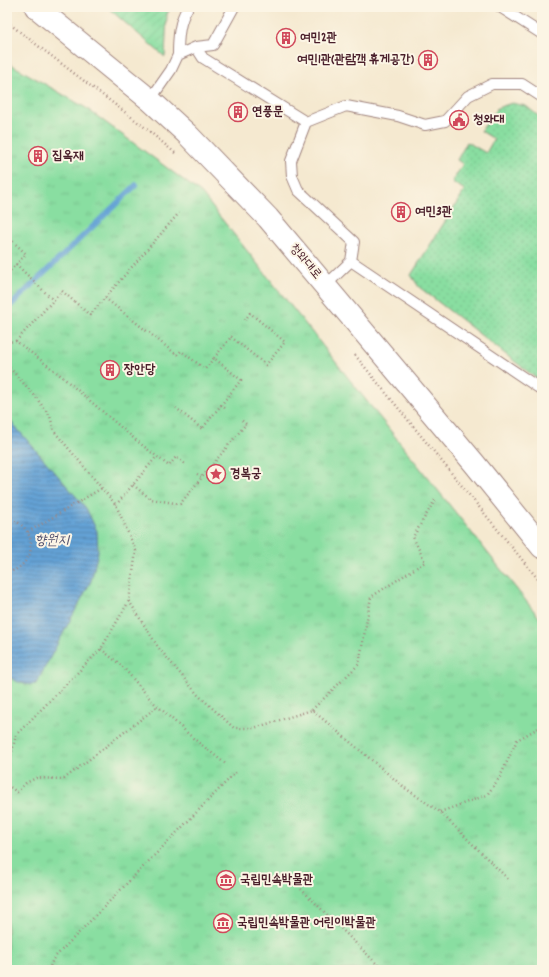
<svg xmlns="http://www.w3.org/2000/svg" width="549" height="977" viewBox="0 0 549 977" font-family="Dekko,'Poor Story',sans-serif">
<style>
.grass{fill:url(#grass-dots);stroke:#6a7e66}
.park{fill:url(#park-tufts);stroke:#6a7e66}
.garden{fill:url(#garden-furrows);stroke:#6a7e66}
.water{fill:url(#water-rules);stroke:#566080}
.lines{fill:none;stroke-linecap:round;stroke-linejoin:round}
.stream{stroke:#63a2d5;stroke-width:5.5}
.service-casing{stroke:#a0847e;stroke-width:12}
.tertiary-casing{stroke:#a0847e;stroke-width:24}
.path{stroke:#a0847e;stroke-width:2.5;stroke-dasharray:1 3;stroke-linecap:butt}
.service{stroke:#fff;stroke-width:10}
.tertiary{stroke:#fff;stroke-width:22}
.labels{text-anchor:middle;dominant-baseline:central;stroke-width:4;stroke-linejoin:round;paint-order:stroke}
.poi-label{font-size:13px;font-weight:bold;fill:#4a1f2b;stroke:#fcf5e5;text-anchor:start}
.street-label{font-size:13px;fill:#4a1f2b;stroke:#fcf5e5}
.water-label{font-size:14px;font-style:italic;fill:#54536f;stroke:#fcf5e5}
</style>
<defs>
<pattern id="grass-dots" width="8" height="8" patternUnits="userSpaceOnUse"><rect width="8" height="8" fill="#89dea1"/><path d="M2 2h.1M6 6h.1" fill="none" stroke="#78be8b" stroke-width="1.8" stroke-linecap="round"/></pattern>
<pattern id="park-tufts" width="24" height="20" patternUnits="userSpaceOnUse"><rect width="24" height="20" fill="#89dea1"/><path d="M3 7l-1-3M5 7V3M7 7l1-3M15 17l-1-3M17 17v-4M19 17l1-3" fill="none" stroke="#78be8b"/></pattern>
<pattern id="garden-furrows" width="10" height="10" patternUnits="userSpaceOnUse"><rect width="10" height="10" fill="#89dea1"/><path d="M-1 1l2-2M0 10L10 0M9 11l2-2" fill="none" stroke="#78be8b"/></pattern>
<pattern id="water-rules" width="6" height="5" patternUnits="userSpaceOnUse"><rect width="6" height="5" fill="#63a2d5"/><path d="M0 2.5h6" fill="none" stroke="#5483ad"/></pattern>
</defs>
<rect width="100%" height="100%" fill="#fcf5e5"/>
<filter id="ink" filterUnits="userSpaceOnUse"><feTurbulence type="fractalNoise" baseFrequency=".025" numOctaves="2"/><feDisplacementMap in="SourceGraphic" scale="8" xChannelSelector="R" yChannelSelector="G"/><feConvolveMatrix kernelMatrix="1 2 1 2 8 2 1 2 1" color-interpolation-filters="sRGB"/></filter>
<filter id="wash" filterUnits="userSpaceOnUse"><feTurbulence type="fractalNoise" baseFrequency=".012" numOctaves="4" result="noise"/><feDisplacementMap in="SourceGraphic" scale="16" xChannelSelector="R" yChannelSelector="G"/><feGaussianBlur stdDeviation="0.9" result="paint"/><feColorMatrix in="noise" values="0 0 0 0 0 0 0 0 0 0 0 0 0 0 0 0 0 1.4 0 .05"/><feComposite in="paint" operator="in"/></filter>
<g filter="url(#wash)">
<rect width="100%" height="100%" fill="#f5e9d0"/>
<path class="grass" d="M512,103L526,106L542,119V381L536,378L419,287L411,275L465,190L452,182L463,164L457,160L467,142L486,153L494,139L481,131L497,108Z"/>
<path class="park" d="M7,62L86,108L201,193L542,621V970H7Z"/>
<path class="garden" d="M107,7H171L167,14L165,57Z"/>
<path class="water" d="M7,417L86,508L97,531L98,552L91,581L36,684C25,686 17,682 7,676Z"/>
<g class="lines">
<path class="stream" d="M7,309L136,185"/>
</g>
</g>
<g filter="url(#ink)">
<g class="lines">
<g class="service-casing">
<path id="service" d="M500,7L542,34
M196,47L203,58L306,122L291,161L292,176L298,190L354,242L351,261L325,286
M178,55C178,38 179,21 188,7
M150,100L171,70L178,55L196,47L213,45L234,7
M306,122L346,106L398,116L425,125L445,121L468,96L492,84H522L542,97
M351,261L542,390"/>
</g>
<g class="tertiary-casing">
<path id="tertiary" d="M36,7L150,100L187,134L268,218L474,463L542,547"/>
</g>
<path class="path" d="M7,22L143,126L175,153
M7,236L26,254L7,274
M16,264L53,300
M105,298L177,355L181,351L205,369L214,358L241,380L202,429L176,408
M231,337L266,365L285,342L250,313L245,320
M16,341L62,291L90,315L179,213
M7,342L16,341L60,375L137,441L169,466L176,457L185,464
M355,355L542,584
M214,358L232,336
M7,365L35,396L50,416L54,431L116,505L136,551L129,601L101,649L16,735L7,772
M221,405L226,409
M197,474L202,477
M133,485L151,499L180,504L246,424L240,419
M116,505L157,456
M7,518C39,526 39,564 7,573
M28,532L102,488
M129,601L158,647L198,695L234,728H254L312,710L405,788L440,812L509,880
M101,649L122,666L152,701L193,738L227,765
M312,710L359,664L371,597L425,562L413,537L435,500
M7,785L17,792L26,783L36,778L64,779L158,706
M440,812L487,795L500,777L517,740L542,726
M301,889L383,970
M49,970L53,959L236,772"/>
<use href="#service" class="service"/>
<use href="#tertiary" class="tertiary"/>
</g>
</g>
<defs>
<g id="building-ring" transform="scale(1)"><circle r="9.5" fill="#fcf5e5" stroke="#d1495b" stroke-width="1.5"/><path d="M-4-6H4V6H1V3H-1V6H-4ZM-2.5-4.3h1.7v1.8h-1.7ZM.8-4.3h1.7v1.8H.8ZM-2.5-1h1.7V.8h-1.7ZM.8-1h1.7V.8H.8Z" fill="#d1495b"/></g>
<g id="civic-ring" transform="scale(1)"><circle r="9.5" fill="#fcf5e5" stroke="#d1495b" stroke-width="1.5"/><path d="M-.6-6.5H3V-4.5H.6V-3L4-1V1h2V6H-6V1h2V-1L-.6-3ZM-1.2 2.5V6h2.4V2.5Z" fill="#d1495b"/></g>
<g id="sight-ring" transform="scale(1)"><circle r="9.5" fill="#fcf5e5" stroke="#d1495b" stroke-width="1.5"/><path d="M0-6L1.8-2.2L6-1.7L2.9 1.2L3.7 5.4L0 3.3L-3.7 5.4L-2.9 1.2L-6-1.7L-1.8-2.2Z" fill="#d1495b"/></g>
<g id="museum-ring" transform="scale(1)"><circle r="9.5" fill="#fcf5e5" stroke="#d1495b" stroke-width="1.5"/><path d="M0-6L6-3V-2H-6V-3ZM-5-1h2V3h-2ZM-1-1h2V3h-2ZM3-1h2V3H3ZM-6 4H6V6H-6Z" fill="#d1495b"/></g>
</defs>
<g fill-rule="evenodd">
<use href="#building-ring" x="286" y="38"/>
<use href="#building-ring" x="428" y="60"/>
<use href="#building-ring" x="238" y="112"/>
<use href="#civic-ring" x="459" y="120"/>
<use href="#building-ring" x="38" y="156"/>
<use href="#building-ring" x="401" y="212"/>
<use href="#building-ring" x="110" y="370"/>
<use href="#sight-ring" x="216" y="474"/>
<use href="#museum-ring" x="226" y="880"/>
<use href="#museum-ring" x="223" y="923"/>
</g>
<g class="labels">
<g class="poi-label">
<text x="300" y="38">여민2관</text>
<text x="414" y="60" text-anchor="end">여민1관(관람객 휴게공간)</text>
<text x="252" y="112">연풍문</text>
<text x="473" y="120">청와대</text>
<text x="52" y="156">집옥재</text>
<text x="415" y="212">여민3관</text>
<text x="124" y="370">장안당</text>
<text x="230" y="474">경복궁</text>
<text x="240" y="880">국립민속박물관</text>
<text x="237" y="923">국립민속박물관 어린이박물관</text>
</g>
<g class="street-label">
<text transform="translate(305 262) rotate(50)">청와대로</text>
</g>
<g class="water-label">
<text x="52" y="541">향원지</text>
</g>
</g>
<rect width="549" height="977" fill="none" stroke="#fcf5e5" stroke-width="24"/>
</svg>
